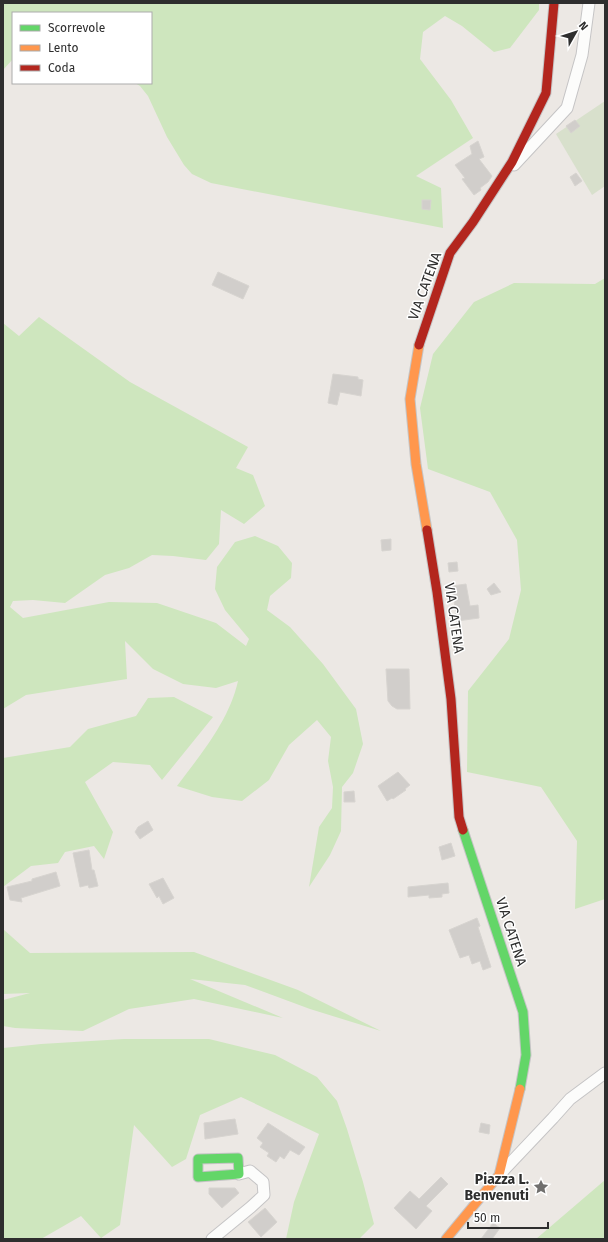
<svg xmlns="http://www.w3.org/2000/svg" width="608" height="1242" viewBox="0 0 608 1242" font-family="'Fira Sans',sans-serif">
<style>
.green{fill:#cee6be}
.cemetery{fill:#d8e0cc}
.building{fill:#d1cecb;stroke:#d7d4d0}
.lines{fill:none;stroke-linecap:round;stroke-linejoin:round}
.street-casing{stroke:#c5c4c5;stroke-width:13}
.fast-casing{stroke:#c5c4c5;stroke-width:11}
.slow-casing{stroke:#c5c4c5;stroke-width:11}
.jam-casing{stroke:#c5c4c5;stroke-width:11}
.street{stroke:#fcfcfb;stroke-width:11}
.fast{stroke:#63d668;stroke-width:9}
.slow{stroke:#ff974d;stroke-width:9}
.jam{stroke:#b3261e;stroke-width:9}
.labels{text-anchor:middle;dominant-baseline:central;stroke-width:3;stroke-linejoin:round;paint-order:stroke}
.street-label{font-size:14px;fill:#2e2e2e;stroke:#fff}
.poi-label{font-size:14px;font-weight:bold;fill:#2e2e2e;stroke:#fff;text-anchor:end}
</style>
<rect width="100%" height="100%" fill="#ece8e4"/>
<path class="green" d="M3,3H539V10L510,48L494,52L462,26L445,16L423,32L420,59L451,100L473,138L416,176L441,188L443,228L211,183L192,174L184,165L167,137L148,96L140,86L135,83H151V13H13V59L3,70Z
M605,278V899L575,909L577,841L541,787L467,772L468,691L509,639L521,590L517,540L490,492L428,469L420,408L433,354L474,302L514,283L595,284Z
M39,317L130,382L248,447L236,468L253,475L265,506L244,524L221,510L219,544L206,560L173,556L152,555L129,568L105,575L65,603L33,600L13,601L10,607L23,618L109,602L157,603L216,623L246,646L249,639L225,610L215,589L217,567L235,542L255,536L278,546L292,563L291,578L270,596L267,610L290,627L323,664L356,709L363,744L353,773L342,787L341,831L330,855L309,887L319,827L332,808L333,787L328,761L331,737L317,720L289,745L269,780L242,801L212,797L177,786C201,754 229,721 238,681L216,688L183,684L153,669L125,641L127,679L26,695L3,709V323L19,336Z
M174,697L213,717L162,780L150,765L113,762L85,782L113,832L104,859L94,846L65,852L58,863L31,866L3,887V758L70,747L88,729L136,716L148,698Z
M3,929L30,953L194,952L298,990L381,1031L310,1009L245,985L190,979L283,1018L194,999L129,1009L83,1031L15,1028L3,1026V1000L30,993L3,994Z
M124,1039H209L275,1055L317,1077L337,1101L347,1129L363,1182L374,1224L359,1239H286L294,1202L319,1134L241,1097L200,1115L186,1159L172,1167L134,1125L120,1225L101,1238L81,1216L41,1239H3V1048L41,1044Z
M605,1180V1239H536Z"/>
<path class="cemetery" d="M605,101V186L592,195L556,134Z"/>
<path class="building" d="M575,120L580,126L571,133L566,126Z
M478,141L484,157L479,159L492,176L488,182L480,188L481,190L474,195L462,179L465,178L455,165L472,154L470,146Z
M576,173L582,181L575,186L570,177Z
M422,200H431L430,210L422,209Z
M218,272L249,286L243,299L212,285Z
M333,374L358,377V379L363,380L361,396L340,392L337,405L328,403Z
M391,539V550L382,551L381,540Z
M457,562L458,571L449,572L448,563Z
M494,583L501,592L491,595L487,589Z
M466,584L470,606L478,605L479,618L457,621L452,586Z
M386,669H409L410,709H397L392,706L388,701Z
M398,772L410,785L405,789L406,790L393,799L392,798L387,801L378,786Z
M354,791L355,802H344V792Z
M148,821L153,830L140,839L135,832L138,827Z
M451,843L455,856L442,860L439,847Z
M89,850L92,870H94L98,886L89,888L88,885L80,887L73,853Z
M56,872L60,886L21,898L22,902L10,900L7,887L32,881V879Z
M163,878L174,898L163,904L159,896L157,898L149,884Z
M448,883L449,893L442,894V897L429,898V895L408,897V887Z
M477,918L480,926L478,927L491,967L483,970L480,961L472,964L469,955L460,958L449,930Z
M235,1119L238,1134L205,1139L204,1123Z
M268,1123L305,1147L299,1155L290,1150L284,1159L280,1156L276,1162L267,1156L269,1153L260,1147L263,1143L257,1138Z
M481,1123L490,1125L489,1134L479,1132Z
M441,1177L448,1184L426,1206L432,1211L416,1229L394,1208L410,1191L419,1199Z
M209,1188H235L239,1193L222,1208L209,1194Z
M265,1208L277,1222L261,1237L248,1222Z
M493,1223L500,1228L492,1239H481Z"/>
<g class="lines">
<g class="street-casing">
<path id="street" d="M514,165L567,108L582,55L589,3
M501,1173L553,1118L570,1099L605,1073
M212,1239L251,1207L264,1195L263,1182L250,1171L239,1174"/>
</g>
<g class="fast-casing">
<path id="fast" d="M463,830L523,1012L526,1055L520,1089
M238,1158L239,1174L198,1177V1159Z"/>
</g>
<g class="slow-casing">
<path id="slow" d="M419,345L410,399L416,464L427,530
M446,1239L499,1175L520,1089"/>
</g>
<g class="jam-casing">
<path id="jam" d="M419,345L450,253L473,222L512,162L546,93L554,3
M427,530L437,592L451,699L459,817L463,830"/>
</g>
<use href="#street" class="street"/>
<use href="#fast" class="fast"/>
<use href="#slow" class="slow"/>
<use href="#jam" class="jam"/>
</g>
<defs>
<g id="sight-bare" transform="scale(1.2)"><path d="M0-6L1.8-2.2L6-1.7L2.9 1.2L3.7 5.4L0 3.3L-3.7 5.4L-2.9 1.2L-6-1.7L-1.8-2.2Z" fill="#706f6e" stroke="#fff" stroke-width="2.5" paint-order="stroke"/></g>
</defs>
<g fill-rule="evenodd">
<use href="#sight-bare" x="541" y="1187"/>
</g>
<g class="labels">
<g class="street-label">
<text transform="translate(425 286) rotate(-70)">VIA CATENA</text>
<text transform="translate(454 618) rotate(82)">VIA CATENA</text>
<text transform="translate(511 932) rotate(72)">VIA CATENA</text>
</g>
<g class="poi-label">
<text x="529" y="1179">Piazza L.<tspan x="529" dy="16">Benvenuti</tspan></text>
</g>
</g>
<rect width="608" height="1242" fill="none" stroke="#2e2e2e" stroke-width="8"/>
<rect x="12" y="12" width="140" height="72" fill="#ffffff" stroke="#ababab"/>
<rect x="20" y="25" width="20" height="6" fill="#63d668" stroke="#ababab"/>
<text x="48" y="32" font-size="12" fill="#2e2e2e">Scorrevole</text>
<rect x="20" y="45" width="20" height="6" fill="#ff974d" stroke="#ababab"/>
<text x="48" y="52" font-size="12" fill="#2e2e2e">Lento</text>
<rect x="20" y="65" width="20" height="6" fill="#b3261e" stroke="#ababab"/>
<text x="48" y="72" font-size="12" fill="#2e2e2e">Coda</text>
<g transform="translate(576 32) rotate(51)" stroke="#ffffff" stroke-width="3" paint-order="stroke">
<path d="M0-3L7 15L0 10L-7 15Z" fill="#2e2e2e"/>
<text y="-6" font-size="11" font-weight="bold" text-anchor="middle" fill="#2e2e2e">N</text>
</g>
<path d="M468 1222v6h80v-6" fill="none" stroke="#2e2e2e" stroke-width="2"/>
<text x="474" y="1222" font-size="12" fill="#2e2e2e" stroke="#ffffff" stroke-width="3" paint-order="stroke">50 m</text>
</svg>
